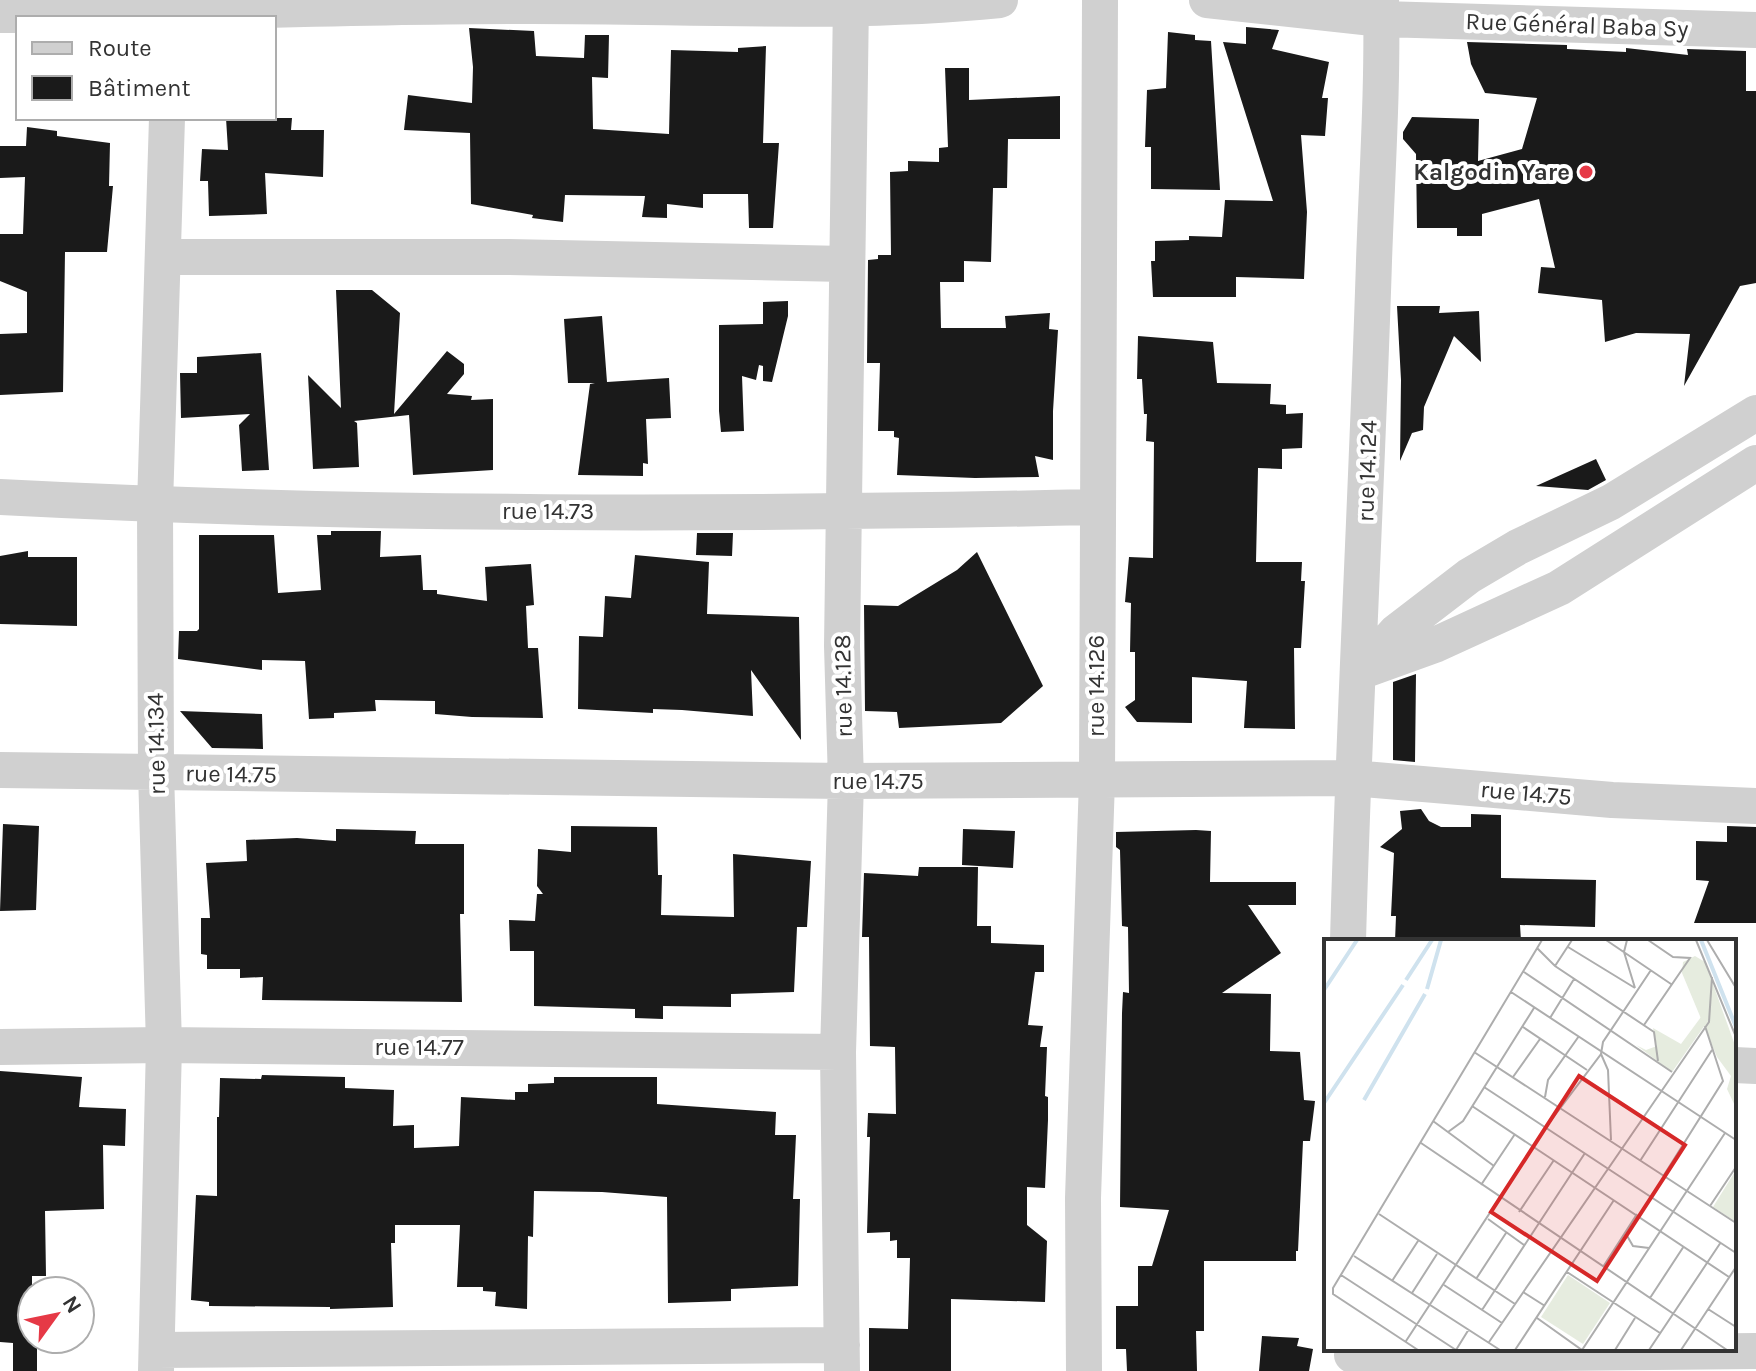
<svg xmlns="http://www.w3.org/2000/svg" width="1756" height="1371" viewBox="0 0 1756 1371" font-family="Karla,sans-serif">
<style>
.building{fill:#1a1a1a}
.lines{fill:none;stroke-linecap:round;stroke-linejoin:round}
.minor{stroke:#d0d0d0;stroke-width:36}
.poi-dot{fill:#e63946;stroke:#fff;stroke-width:3}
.labels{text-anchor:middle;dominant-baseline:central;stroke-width:8;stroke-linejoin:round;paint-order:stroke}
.street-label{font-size:24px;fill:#333;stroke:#fff}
.poi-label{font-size:24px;font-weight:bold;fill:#333;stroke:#fff;text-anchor:end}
.inset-river{fill:none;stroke:#cfe2ee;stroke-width:4}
.inset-road{fill:none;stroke:#adadad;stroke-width:2}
.view{fill:#d62828;fill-opacity:0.15;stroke:#d62828;stroke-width:4}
.inset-edge{fill:none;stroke:#333;stroke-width:4}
</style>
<rect width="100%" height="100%" fill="#fff"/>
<path class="building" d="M1246,27L1279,30L1272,49L1329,62L1322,98H1328L1325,136L1301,135L1307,212L1304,279L1236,277V297H1153L1151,261H1155V241L1189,240V236L1222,237L1225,200L1273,201L1223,42L1246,44Z
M469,28L534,31L536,56L584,58L585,35H609L608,78L592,77L593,129L669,134L671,50L738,52V48L766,46L763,143H779L773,228H749L748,194H703V208L667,204V218L642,217L645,196L565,195L563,222L532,218L533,215L471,204L470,133L404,130L408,95L472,103L473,67Z
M1168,32L1195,35V40L1211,41L1220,190L1151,189V147H1145L1147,90L1166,88Z
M1467,42L1567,45V49L1626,52V48L1688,55L1687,49L1746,51V91H1756V283L1740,286L1684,386L1690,334L1636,333L1605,342L1602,300L1538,293L1541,267L1555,268L1539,199L1482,214V236H1457V228H1417L1416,154L1403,139V132L1412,117L1479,119L1478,161L1522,149L1537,98L1485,93L1471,64Z
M945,68H969V100L1060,96V139H1008L1007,188H993L991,262L964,261V282H940L941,328H1006L1005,316L1050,313L1049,329L1058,330L1053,411V460L1035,456L1039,477L975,478L897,475L899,438L894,437V431H878L880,363H867L868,260L878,259V255H891L890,172L908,171V161L939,162V148L948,147Z
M226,118H292L291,130H324L323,177L265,173L267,214L209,216L208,181H200L202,149L228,150Z
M27,127L57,131V136L110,143L109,186H113L107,252H65L63,392L0,395V334L27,333V292L0,281V234H23L25,177L0,178V146H26Z
M336,290H372L400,313L394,414L447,351L464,364V374L447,394L472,396L471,400L493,399V470L413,475L409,415L354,421L357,423L359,467L313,469L308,375L341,408Z
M788,301V316L772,382L763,381V366L759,365L756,380L742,376L744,431L721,432L719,411V325L763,324V302Z
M1397,306H1440L1439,313L1479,311L1481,362L1454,336L1424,407L1423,430L1412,433L1400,461L1401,380Z
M602,316L607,382L669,378L671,418L646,419L648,464L643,463V476L578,475L590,384L595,383H568L564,319Z
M1138,336L1213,342L1217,383L1271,384L1270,404L1286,405V414L1303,413L1302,448L1282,449V469L1258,468L1256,562H1302L1301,581H1305L1301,648H1294L1295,729L1244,728L1247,681L1192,677V723L1137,722L1125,707L1135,700V652H1130L1131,603L1125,602L1129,557L1153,558L1154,442L1146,441L1147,414H1144L1142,379H1137Z
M261,353L269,470L242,471L239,425L250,414L181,418L180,373H197V357Z
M1596,459L1606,480L1588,490L1536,486Z
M331,531H381L380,557L421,555L423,590H437V594L487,601L485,567L531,564L534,605L526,606L528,648H538L543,718L472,717L435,714V701L375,700L376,711L334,713V718L309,719L305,661L262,660V670L178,659L179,631H197L199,629V535H274L278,593L321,590L317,535H331Z
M697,533H733L732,556L696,555Z
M28,551V557H77V626L0,624V556Z
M977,552L1043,686L1001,723L899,728L897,712L865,711L864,605L898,606L957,570Z
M635,555L709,562L707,614L799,617L801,740L751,670L753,716L682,710L653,709V713L578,709L579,636L603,637L605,596L631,598Z
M1416,674L1415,762L1393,760V682Z
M180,711L262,714L263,749L212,748Z
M1421,809L1429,821L1441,827H1471V814L1501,815V878L1596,880L1595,927L1520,925L1521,941H1395L1396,916H1391L1394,853L1380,847L1402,829L1400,811Z
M3,824L39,826L36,910L0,911Z
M571,826L657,827L658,875H662L661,915L734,917L733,854L811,861L807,927H797L794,992L731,994V1007L663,1006V1019L635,1018V1009L534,1006V951H510L509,920L535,921L537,894H543L537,886L538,849L571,852Z
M1727,826L1756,827V923H1694L1709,881L1696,880V841L1727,842Z
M336,829L416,831L415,844H464V914H460L462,1002L262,1000L263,977L240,978V969H207V955L201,954V918H210L206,863L247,861L246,840L297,838L336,841Z
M963,829L1015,831L1013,868L962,865Z
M1196,830L1211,831L1210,882H1296V905H1248L1281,953L1222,993L1271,994L1270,1051L1300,1052L1304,1100L1315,1101L1310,1141H1303L1298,1251H1296V1261H1204V1331H1196L1197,1371H1127L1126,1349H1116V1306H1138V1266H1152L1169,1210L1120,1207L1122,1013L1123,992L1129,993L1128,927L1122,926L1120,850L1116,847V832Z
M919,867H978L977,926H991V943L1044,945V972H1035L1028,1025L1043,1026L1040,1047H1047L1045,1096L1048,1097V1120L1045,1188L1027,1187V1225L1047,1241L1045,1302L951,1299V1371H869V1328L908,1329L910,1258H897V1240L890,1241V1232L867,1233L870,1137H867L868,1113L896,1114L895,1047L870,1046L869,937H862L864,873L918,876Z
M0,1071L82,1077L79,1107L126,1109L125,1146L103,1145L104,1209L45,1211L46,1276H32V1339H37V1371H13V1343L0,1342Z
M262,1075L345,1077V1088L394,1090L393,1126L414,1125V1148L459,1146L461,1097L515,1100V1092H528V1084L554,1083V1077H657V1104L776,1112L775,1135H796L793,1199H800L798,1286L731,1289V1301L668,1303L667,1197L602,1192L534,1191L533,1237L528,1236L527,1309L495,1306L496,1292L483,1291V1287H457L460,1225H395V1243H391L393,1307L330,1309V1307L209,1306V1302L191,1300L196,1195L217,1196V1117H219L220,1078L261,1079Z
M1262,1336L1299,1338L1297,1346L1313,1349L1309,1371H1259Z"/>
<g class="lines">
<path class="minor" d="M1207,0L1382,19L1756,30
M0,15C172,14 344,6 515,6C677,5 839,16 1000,0
M164,257H509L845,264
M0,497C365,516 731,515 1096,507
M1365,670L1437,644L1559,588L1756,463
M1360,672L1396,632L1469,576L1518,547L1611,502L1756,413
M0,770L846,781L1352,778L1612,800L1756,806
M1348,941C1354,714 1367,488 1374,261C1377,174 1383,87 1381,0
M0,1047L164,1045L838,1052
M1734,1065L1756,1066
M157,1350L842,1345
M1352,1355L1756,1351
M156,1371L164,1045L156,772L155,505L167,118
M842,1371L838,1052L846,781L842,646L851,0
M1084,1371L1083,1198L1097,780L1100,0"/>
</g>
<circle class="poi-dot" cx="1586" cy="172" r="8"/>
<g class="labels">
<g class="street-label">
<text transform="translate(1577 25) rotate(2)">Rue Général Baba Sy</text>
<text transform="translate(1367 471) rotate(-88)">rue 14.124</text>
<text x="548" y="511">rue 14.73</text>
<text transform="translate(843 686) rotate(-91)">rue 14.128</text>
<text transform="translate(1096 686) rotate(-90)">rue 14.126</text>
<text transform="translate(156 744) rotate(-91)">rue 14.134</text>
<text transform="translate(231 774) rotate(1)">rue 14.75</text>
<text x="878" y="781">rue 14.75</text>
<text transform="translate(1526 793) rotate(5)">rue 14.75</text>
<text x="419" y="1047">rue 14.77</text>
</g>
<g class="poi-label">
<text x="1570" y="172">Kalgodin Yare</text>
</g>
</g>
<g transform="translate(1324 939)">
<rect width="412" height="412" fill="#fff"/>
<path d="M377,78L381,86L348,133L312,106L322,111L333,107L329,89L357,105Z" fill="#e6ecdf"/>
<path d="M371,17L381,23L412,109V169L403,150L407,137L393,118L358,34L359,23ZM412,231V283L389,268Z" fill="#e6ecdf"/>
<path d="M244,336L286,364L259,405L217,378Z" fill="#e6ecdf"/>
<path class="inset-river" d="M377,1L412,88M82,41L108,1M103,50L117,1M0,51L33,1M40,161L101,55M0,164L79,46"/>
<path class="inset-road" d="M282,1L347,45M303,1L300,13L311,49M372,1L412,98M383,1L412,49M244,8L311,49M213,9L231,27L330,93L334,122M231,27L248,1M200,33L348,133M187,53L412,201M226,79L250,40M320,86L366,19L349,18L324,1M199,88L263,131M150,113L412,284M277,115L284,131L287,201M189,138L216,100M160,148L412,314M221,158L224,141L255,97M148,167L405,338M109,182L170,227M124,193L139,182L210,69M97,204L403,411M316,222L388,111M340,236L399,142L381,87M157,246L191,195M386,267L412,228M195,273L230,221M55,275L191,365M164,280L200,306M302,295L309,307L325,309M30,317L176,411M279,328L313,275M243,333L336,394M17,336L132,411M152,340L182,294M68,342L94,302M120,346L178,384M199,353L221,367M88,354L113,315M326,359L360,307M384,370L412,388M158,371L261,214M213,379L258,411L401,194M82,402L222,188L277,115L279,103L327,31M165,403L385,83L388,38M94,411L9,355V349L218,1M132,411L145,390M191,411L290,261M291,411L311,379M325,411L397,303M357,411L412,328"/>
<path class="view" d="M255,137L361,206L273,342L167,273Z"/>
<rect width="412" height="412" class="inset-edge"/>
</g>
<rect x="16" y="16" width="260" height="104" fill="#ffffff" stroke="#adadad" stroke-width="2"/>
<rect x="32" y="42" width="40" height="12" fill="#d0d0d0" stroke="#adadad" stroke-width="2"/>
<text x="88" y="56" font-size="24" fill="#333333">Route</text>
<rect x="32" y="76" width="40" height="24" fill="#1a1a1a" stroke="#adadad" stroke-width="2"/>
<text x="88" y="96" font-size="24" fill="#333333">Bâtiment</text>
<g transform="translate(56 1315) rotate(57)"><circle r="38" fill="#ffffff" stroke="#adadad" stroke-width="2"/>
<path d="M0-6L14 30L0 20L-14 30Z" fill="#e63946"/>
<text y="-12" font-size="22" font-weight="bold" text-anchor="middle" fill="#333333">N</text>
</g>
</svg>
